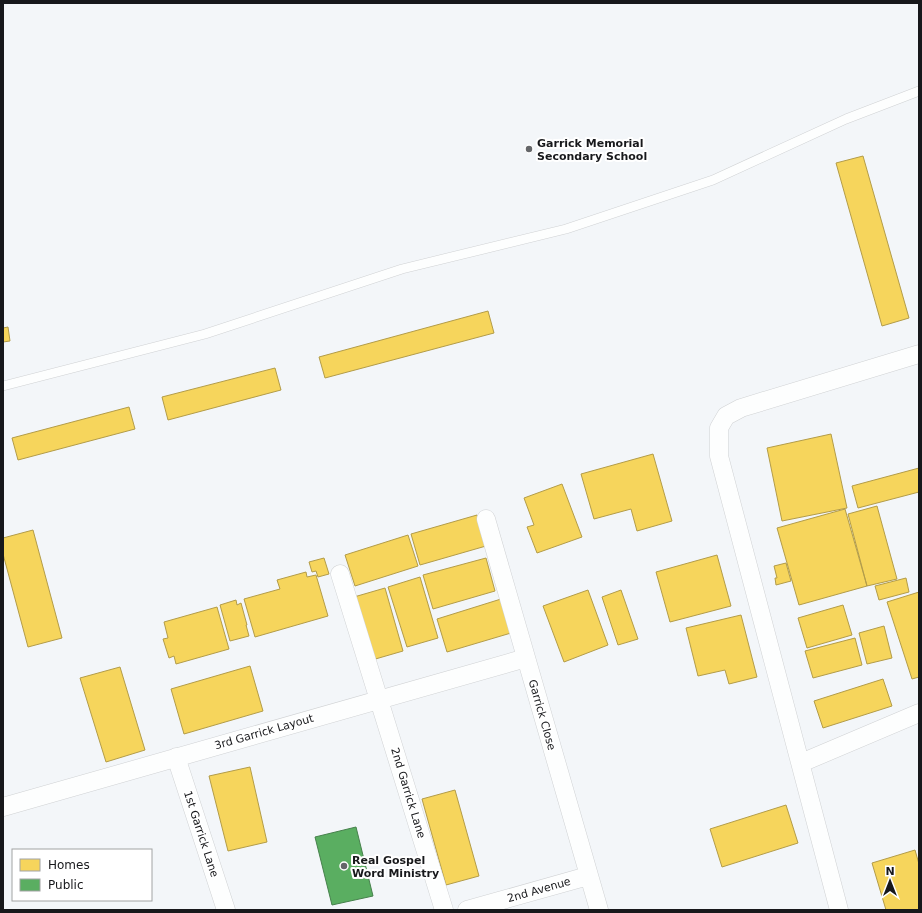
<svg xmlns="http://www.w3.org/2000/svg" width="922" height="913" viewBox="0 0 922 913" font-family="'DejaVu Sans',sans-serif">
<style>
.homes{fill:#f6d55c;stroke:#b39c48}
.public{fill:#5aae61;stroke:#46814c}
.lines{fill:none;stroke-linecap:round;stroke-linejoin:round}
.lane-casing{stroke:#d0d2d4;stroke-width:10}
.street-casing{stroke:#d0d2d4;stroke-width:19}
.lane{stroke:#fdfefe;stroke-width:9}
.street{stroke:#fdfefe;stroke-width:18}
.poi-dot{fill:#646669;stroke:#fff;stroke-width:1.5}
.labels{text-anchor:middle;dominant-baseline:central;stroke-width:4;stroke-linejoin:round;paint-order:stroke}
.poi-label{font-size:11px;font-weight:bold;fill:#17181b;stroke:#fff;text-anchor:start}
.street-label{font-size:11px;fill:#17181b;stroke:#fff}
</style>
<rect width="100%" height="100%" fill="#f3f6f9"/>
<path class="homes" d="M863,156L909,318L882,326L836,163Z
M488,311L494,333L325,378L319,357Z
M8,327L10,341L3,342V328Z
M275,368L281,390L168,420L162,397Z
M129,407L135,429L18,460L12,438Z
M831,434L847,508L782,521L767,448Z
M653,454L672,521L637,531L631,509L594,519L581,474Z
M919,468V492L858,508L852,486Z
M562,484L582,537L537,553L527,527L534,525L524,498Z
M877,506L897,579L867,586L848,514Z
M845,509L867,586L799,605L777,528Z
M477,515L486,546L420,565L411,534Z
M33,530L62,638L28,647L3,554V538Z
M408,535L418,566L355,586L345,555Z
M717,555L731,606L670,622L656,572Z
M324,558L329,574L318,577L316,571L312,572L309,562Z
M486,558L495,591L433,609L423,575Z
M786,563L791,581L776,585L775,578H777L774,566Z
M306,572L307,577L316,575L328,616L255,637L244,599L280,589L277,580Z
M420,577L438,638L407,647L388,587Z
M906,578L909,592L879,600L875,586Z
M385,588L403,651L372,660L354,597Z
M588,590L608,645L564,662L543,606Z
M621,590L638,639L618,645L602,597Z
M919,592V677L912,679L887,602Z
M501,599L511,633L447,652L437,619Z
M236,600L237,605L241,603L247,625H246L249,636L230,641L220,605Z
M843,605L852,635L807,648L798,618Z
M217,607L229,649L176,664L174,656L169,658L163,639L168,638L164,622Z
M741,615L757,677L729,684L725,670L698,676L686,628Z
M884,626L892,658L867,664L859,633Z
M855,638L862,665L813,678L805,651Z
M250,666L263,711L184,734L171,689Z
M120,667L145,750L106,762L80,678Z
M883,679L892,706L823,728L814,701Z
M250,767L267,842L228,851L209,776Z
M455,790L479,876L446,885L422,799Z
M786,805L798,843L722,867L710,829Z
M915,850L919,864V910H886L872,863Z"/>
<path class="public" d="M356,827L373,896L332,905L315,837Z"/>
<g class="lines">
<g class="lane-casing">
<path id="lane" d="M3,386L205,334L402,269L566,229L713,180L846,119L919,91"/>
</g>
<g class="street-casing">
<path id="street" d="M486,519L599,910
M340,574L444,910
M176,757L226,910
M801,763L919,713
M3,807L526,658
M467,910L588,876
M839,910L719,456V428L726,416L741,408L919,354"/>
</g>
<use href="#lane" class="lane"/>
<use href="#street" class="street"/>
</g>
<g class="poi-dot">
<circle cx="529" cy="149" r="4"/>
<circle cx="344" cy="866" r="4"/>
</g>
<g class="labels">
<g class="poi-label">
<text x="537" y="143">Garrick Memorial<tspan x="537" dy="13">Secondary School</tspan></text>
<text x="352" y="860">Real Gospel<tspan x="352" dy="13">Word Ministry</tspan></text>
</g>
<g class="street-label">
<text transform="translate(542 715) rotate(74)">Garrick Close</text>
<text transform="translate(264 732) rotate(-16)">3rd Garrick Layout</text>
<text transform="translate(408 793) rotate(73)">2nd Garrick Lane</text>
<text transform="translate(201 834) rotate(72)">1st Garrick Lane</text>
<text transform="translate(539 890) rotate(-16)">2nd Avenue</text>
</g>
</g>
<rect width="922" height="913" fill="none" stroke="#17181b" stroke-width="8"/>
<rect x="12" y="849" width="140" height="52" fill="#ffffff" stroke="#a2a3a4"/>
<rect x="20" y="859" width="20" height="12" fill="#f6d55c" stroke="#a2a3a4"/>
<text x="48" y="869" font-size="12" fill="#17181b">Homes</text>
<rect x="20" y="879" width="20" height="12" fill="#5aae61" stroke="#a2a3a4"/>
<text x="48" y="889" font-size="12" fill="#17181b">Public</text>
<g transform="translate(890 881)" stroke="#ffffff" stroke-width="3" paint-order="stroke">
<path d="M0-3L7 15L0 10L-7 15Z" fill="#17181b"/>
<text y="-6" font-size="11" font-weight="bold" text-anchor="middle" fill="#17181b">N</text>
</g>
</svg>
